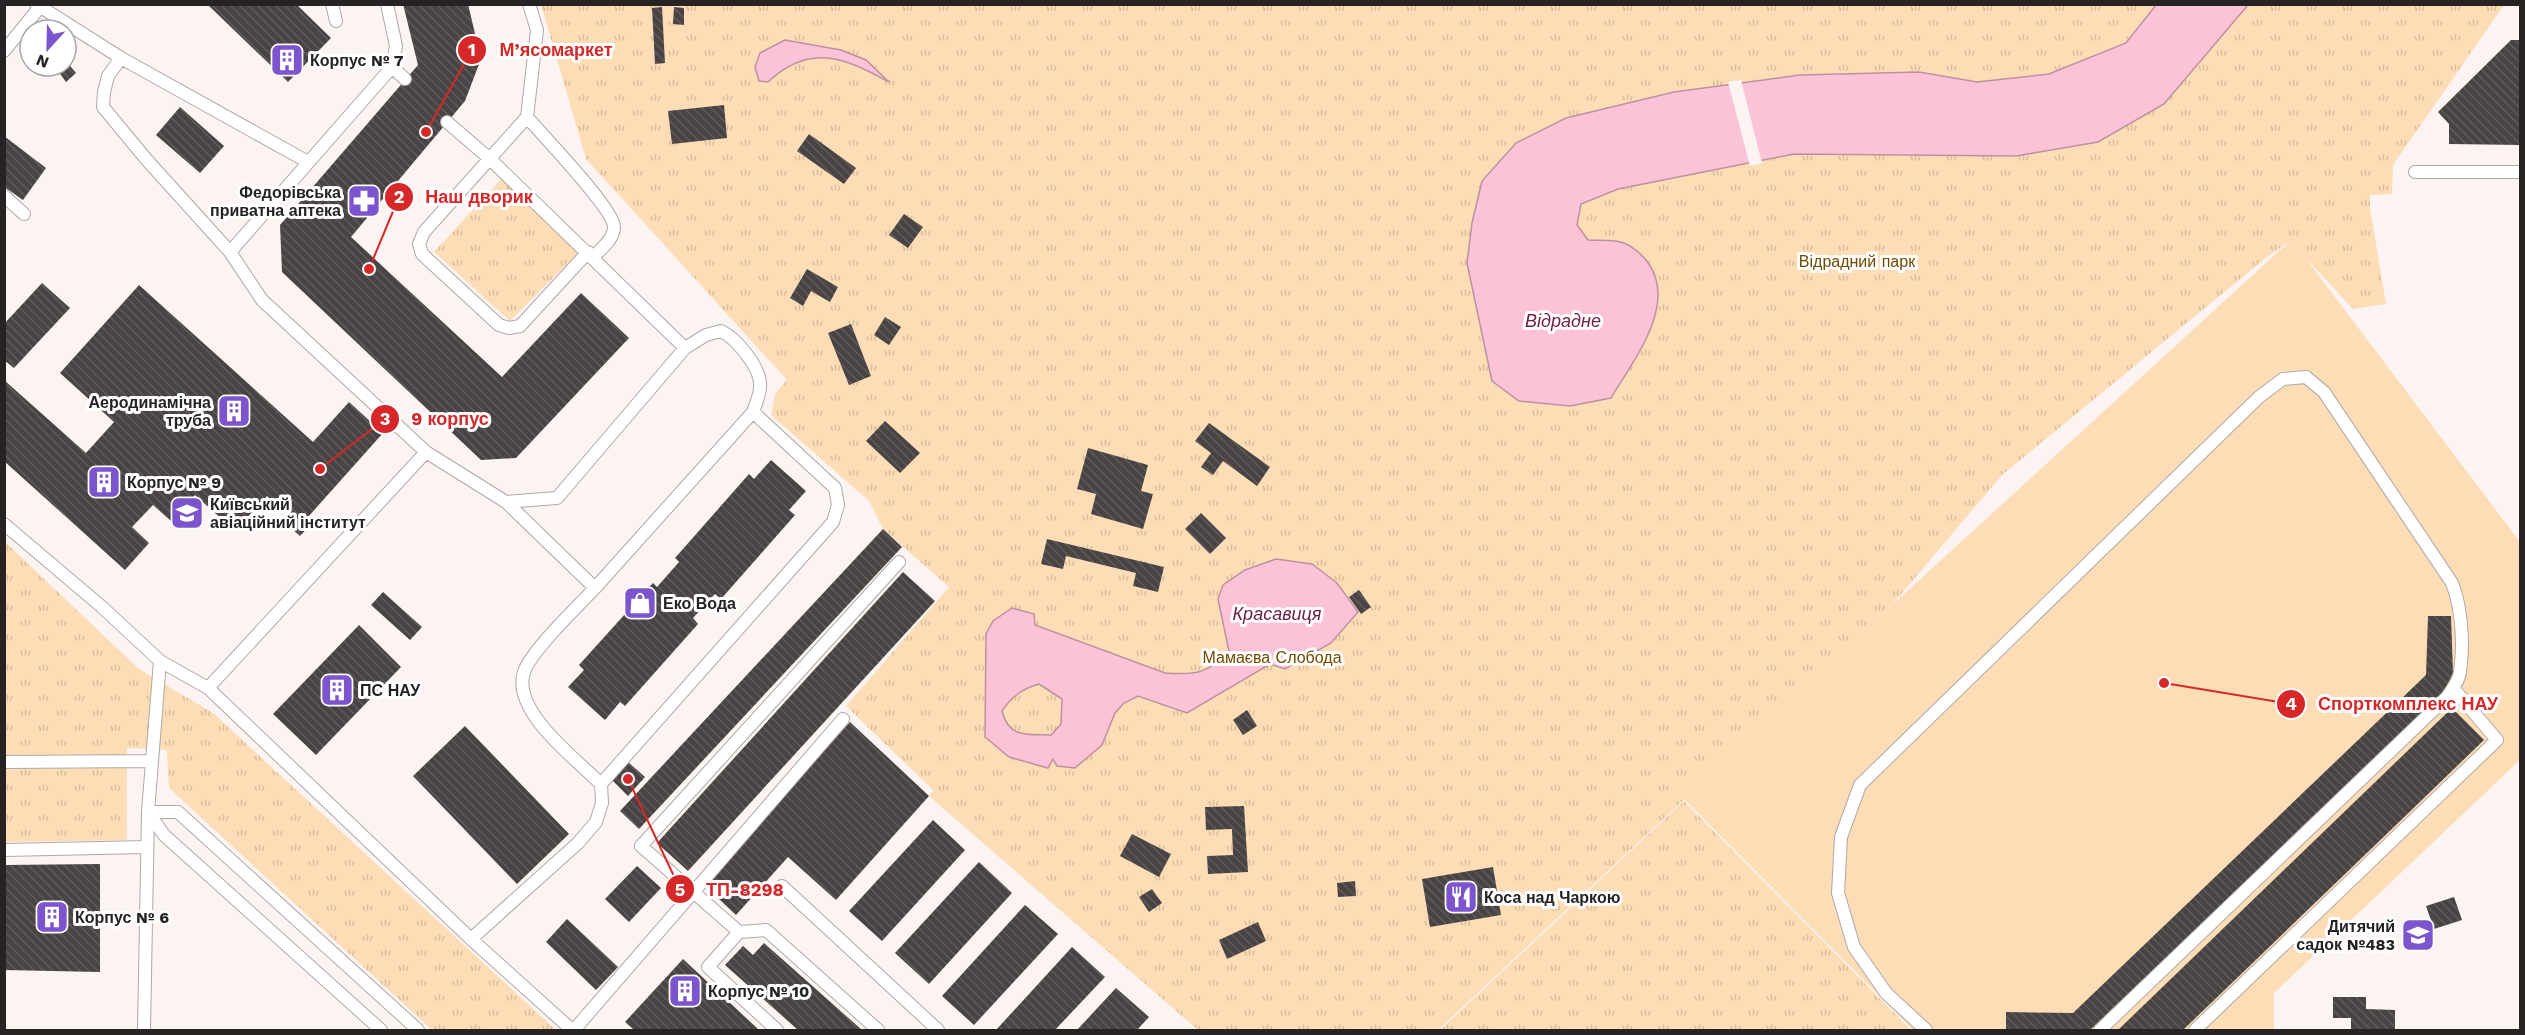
<svg xmlns="http://www.w3.org/2000/svg" width="2525" height="1035" viewBox="0 0 2525 1035" font-family="'Work Sans',sans-serif">
<style>
.grass{fill:url(#grass-tufts)}
.garden{fill:#fdddb5}
.water{fill:#fcc2d8;stroke:#bc92a1;stroke-width:1.5;fill-rule:evenodd}
.pier{fill:#fcf4f2}
.building{fill:url(#building-back-hatch)}
.lines{fill:none;stroke-linecap:round;stroke-linejoin:round}
.lane-casing{stroke:#b0a8a6;stroke-width:14}
.lane{stroke:#fff;stroke-width:12}
.labels{text-anchor:middle;dominant-baseline:central;stroke-width:6;stroke-linejoin:round;paint-order:stroke}
.poi-label{font-size:16px;font-weight:bold;fill:#262322;stroke:#fff;text-anchor:start}
.park-label{font-size:16px;fill:#724900;stroke:#fff}
.water-label{font-size:18px;font-style:italic;fill:#702048;stroke:#fff}
.leader{fill:none;stroke:#d62828;stroke-width:2}
.callout-dot{fill:#d62828;stroke:#fff;stroke-width:2}
.mark-label{font-size:18px;text-anchor:middle;font-weight:bold;fill:#fff}
.callout-label{font-size:18px;text-anchor:middle;font-weight:bold;fill:#d62828;stroke:#fff;stroke-width:6;stroke-linejoin:round;paint-order:stroke}
</style>
<defs>
<pattern id="grass-tufts" width="24" height="20" patternUnits="userSpaceOnUse" patternTransform="scale(1.5)"><rect width="24" height="20" fill="#fdddb5"/><path d="M3 7l-1-3M5 7V3M7 7l1-3M15 17l-1-3M17 17v-4M19 17l1-3" fill="none" stroke="#d9bd9b"/></pattern>
<pattern id="building-back-hatch" width="6" height="6" patternUnits="userSpaceOnUse" patternTransform="scale(1.5)"><rect width="6" height="6" fill="#494343"/><path d="M-1 5l2 2M0 0l6 6M5-1l2 2" fill="none" stroke="#605b5b"/></pattern>
</defs>
<rect width="100%" height="100%" fill="#fcf4f2"/>
<path class="grass" d="M541,5H2504L2393,165L2392,194L2370,195V208L2386,304L2353,309L2290,241L2267,257L2002,475L1892,605L1438,1030H1198L929,796L933,790L846,706L949,587L883,529L869,501L771,415L775,394L787,380L586,159Z
M501,179L578,253L510,321L434,252Z
M4,541L139,669L213,713L556,1030H432L169,788L167,750L127,748V840L5,842Z
M1684,801L1911,1030H1440Z"/>
<path class="garden" d="M2290,241L2304,256L2520,542V760L2274,993V1030H1913L1682,797Z"/>
<path class="water" d="M2156,5H2248L2164,104L2098,142L2016,156L1794,154L1618,189L1581,204L1577,225L1588,240C1598,241 1610,239 1620,242C1630,244 1643,255 1649,264C1677,306 1633,361 1611,398L1570,406L1519,401L1492,381L1467,263L1472,223L1482,181L1516,143L1566,118L1674,92L1800,75L1919,72L1977,82L2049,74L2126,43Z
M785,40L841,50L866,60L889,82C845,58 810,42 768,82L759,81L755,67L760,53Z
M1276,559L1312,564L1337,583L1358,612L1331,643L1285,669L1270,664L1187,713L1138,696L1124,703L1115,713L1102,745L1075,768L1057,766L1053,759L1048,768L1009,757L985,737L986,634L993,621L1012,608L1034,614L1035,625L1165,673C1196,675 1207,674 1229,651L1218,599L1223,585L1245,570ZM1039,684L1062,699L1061,724L1051,735C1027,734 1009,739 1002,711C1012,696 1022,689 1039,684Z"/>
<path class="pier" d="M1741,80L1762,163L1750,166L1728,82Z"/>
<path class="building" d="M207,4H296L331,38L288,82Z
M403,4H468L481,59L465,101L351,237L502,377L581,293L629,338L516,458L481,460L282,272L280,225L418,65Z
M662,7L665,63L655,64L652,8Z
M674,7L684,8V25L673,24Z
M2511,40H2520V145L2449,144V124L2438,112Z
M66,61L76,73L66,82L56,68L66,66Z
M724,105L727,138L672,144L668,111Z
M180,107L224,146L200,173L156,135Z
M809,134L856,168L844,184L797,151Z
M4,136L46,168L23,200L4,187Z
M904,214L923,227L908,248L889,235Z
M807,269L838,287L830,302L811,291L803,306L790,298Z
M42,283L70,308L14,368L4,360V324Z
M139,285L313,442L349,402L383,433L308,517L313,522L300,536L292,529L297,523L267,496L235,531L195,495L171,521L153,505L132,527L149,543L125,570L4,461V380L86,453L114,422L60,373Z
M885,317L901,327L889,345L874,335Z
M851,324L871,376L849,385L828,333Z
M885,421L920,453L900,473L866,441Z
M1209,423L1270,467L1257,486L1223,461L1213,475L1201,467L1211,453L1195,441Z
M1088,448L1148,465L1141,491L1153,494L1143,529L1091,514L1096,494L1077,489Z
M771,460L806,491L789,510L795,515L721,599L715,594L693,618L698,624L625,706L620,702L605,720L568,687L584,670L579,665L653,583L657,587L679,562L675,558L749,474L754,479Z
M1201,513L1226,538L1210,554L1185,529Z
M883,529L902,547L639,829L620,811Z
M1047,539L1164,567L1158,592L1133,586L1136,573L1066,556L1063,569L1041,564Z
M903,572L935,601L688,871L657,843Z
M1359,590L1371,607L1361,614L1349,597Z
M383,592L422,627L410,640L371,605Z
M2428,616H2451L2453,673L2443,693L2090,1030H2006V1012L2073,1013L2426,675Z
M359,625L401,667L316,755L273,714Z
M2452,708L2484,740L2397,824L2183,1030H2118Z
M1247,710L1257,726L1243,735L1233,720Z
M850,722L929,796L836,900L788,857L736,915L704,885Z
M465,726L569,834L517,884L413,776Z
M628,762L645,777L628,796L612,780Z
M1244,806L1248,872L1208,874L1207,856L1233,855L1232,829L1206,830L1205,807Z
M933,820L965,850L882,941L849,911Z
M1132,834L1171,854L1159,877L1120,856Z
M979,862L1012,893L929,984L895,953Z
M100,864V972L4,970V865Z
M637,866L661,888L629,922L605,899Z
M1493,867L1501,915L1430,927L1422,879Z
M1355,881L1356,896L1338,897L1337,883Z
M1152,889L1162,903L1149,912L1139,897Z
M2454,897L2462,920L2434,929L2426,906Z
M1025,905L1058,934L974,1025L942,996Z
M567,919L618,967L596,990L546,942Z
M1258,922L1266,941L1227,959L1219,940Z
M764,943L862,1030H798L725,965L743,946L753,955Z
M1072,947L1105,977L1055,1030H996Z
M683,959L759,1030H634L625,1022Z
M1116,988L1149,1017L1137,1030H1077Z
M2333,997H2366V1009L2395,1010V1030H2351V1018H2333Z"/>
<g class="lines">
<g class="lane-casing">
<path id="lane" d="M36,4L121,58L308,162
M332,4L336,21
M387,4L396,46L392,67L405,79
M529,4L537,30L527,117L424,232L419,244L422,254L499,325L509,328L520,326L588,252
M4,51L39,8
M121,58L108,76L104,92L103,107L146,159L230,252L262,300L426,452L506,502L595,588L753,412C756,403 761,393 760,384C760,367 736,338 721,331L706,335L685,348L557,498L506,502
M527,117C542,135 614,209 614,227C614,239 601,249 593,257
M447,122L490,159L685,348
M2415,172H2520
M4,196L24,214
M230,252L392,67
M4,524L102,607L160,661L148,812L144,1030
M595,588C578,606 531,651 524,672C511,711 576,759 601,784L833,522L838,505L835,488L753,412
M160,661L208,688L471,939L572,1030
M208,688L426,452
M4,762L152,761
M148,812H178L418,1030
M148,812L164,835L381,1030
M4,850L147,847
M782,886L938,1030
M739,932L641,846L899,562
M471,939L578,843L596,822L602,803L601,784
M574,1030L843,719
M777,1030L708,967L739,932L766,930L878,1030
M1926,1030L1886,993L1854,947L1838,893L1841,837L1860,785L2259,397L2283,379L2306,377L2324,392L2452,583C2462,608 2464,645 2460,672C2459,681 2452,690 2447,697L2100,1030
M2195,1030L2497,740L2453,688"/>
</g>
<use href="#lane" class="lane"/>
</g>
<defs>
<g id="building-square" transform="scale(1.725)"><rect x="-9" y="-9" width="18" height="18" rx="4" fill="#7b54ce" stroke="#fff"/><path d="M-4-6H4V6H1V3H-1V6H-4ZM-2.5-4.3h1.7v1.8h-1.7ZM.8-4.3h1.7v1.8H.8ZM-2.5-1h1.7V.8h-1.7ZM.8-1h1.7V.8H.8Z" fill="#fff"/></g>
<g id="pharmacy-square" transform="scale(1.725)"><rect x="-9" y="-9" width="18" height="18" rx="4" fill="#7b54ce" stroke="#fff"/><path d="M-2-6h4v4h4v4h-4v4h-4v-4h-4v-4h4Z" fill="#fff"/></g>
<g id="university-square" transform="scale(1.725)"><rect x="-9" y="-9" width="18" height="18" rx="4" fill="#7b54ce" stroke="#fff"/><path d="M0-5L7-2L0 1L-7-2ZM-4 1L0 2.5L4 1V4Q0 6-4 4Z" fill="#fff"/></g>
<g id="shop-square" transform="scale(1.725)"><rect x="-9" y="-9" width="18" height="18" rx="4" fill="#7b54ce" stroke="#fff"/><path d="M-5-2.5h2.3a2.7 3.5 0 0 1 5.4 0H5L5.5 6h-11ZM-1.5-2.5h3a1.5 2.3 0 0 0-3 0Z" fill="#fff"/></g>
<g id="restaurant-square" transform="scale(1.725)"><rect x="-9" y="-9" width="18" height="18" rx="4" fill="#7b54ce" stroke="#fff"/><path d="M-5-6h1v4h1v-4h1v4h1v-4h1v5L-1.5 .5V6h-2V.5L-5-1ZM5-6V6H3V1.5H1.5Q1.5-4 5-6Z" fill="#fff"/></g>
<g id="school-square" transform="scale(1.725)"><rect x="-9" y="-9" width="18" height="18" rx="4" fill="#7b54ce" stroke="#fff"/><path d="M0-5L7-2L0 1L-7-2ZM-4 1L0 2.5L4 1V4Q0 6-4 4Z" fill="#fff"/></g>
</defs>
<g fill-rule="evenodd">
<use href="#building-square" x="287" y="60"/>
<use href="#pharmacy-square" x="364" y="201"/>
<use href="#building-square" x="234" y="411"/>
<use href="#building-square" x="104" y="482"/>
<use href="#university-square" x="187" y="513"/>
<use href="#shop-square" x="640" y="603"/>
<use href="#building-square" x="337" y="690"/>
<use href="#restaurant-square" x="1461" y="897"/>
<use href="#building-square" x="52" y="917"/>
<use href="#school-square" x="2418" y="935"/>
<use href="#building-square" x="685" y="991"/>
</g>
<g class="labels">
<g class="poi-label">
<text x="310" y="60">Корпус № 7</text>
<text x="341" y="192" text-anchor="end">Федорівська<tspan x="341" dy="18">приватна аптека</tspan></text>
<text x="211" y="402" text-anchor="end">Аеродинамічна<tspan x="211" dy="18">труба</tspan></text>
<text x="127" y="482">Корпус № 9</text>
<text x="210" y="504">Київський<tspan x="210" dy="18">авіаційний інститут</tspan></text>
<text x="663" y="603">Еко Вода</text>
<text x="360" y="690">ПС НАУ</text>
<text x="1484" y="897">Коса над Чаркою</text>
<text x="75" y="917">Корпус № 6</text>
<text x="2395" y="926" text-anchor="end">Дитячий<tspan x="2395" dy="18">садок №483</tspan></text>
<text x="708" y="991">Корпус № 10</text>
</g>
<g class="park-label">
<text x="1857" y="261">Відрадний парк</text>
<text x="1272" y="657">Мамаєва Слобода</text>
</g>
<g class="water-label">
<text x="1563" y="320">Відрадне</text>
<text x="1277" y="613">Красавиця</text>
</g>
</g>
<path class="leader" d="M426 132L472 50M369 269L399 197M320 469L385 419M2164 683L2291 704M628 779L680 889"/>
<g class="callout-dot">
<circle cx="426" cy="132" r="6"/>
<circle cx="369" cy="269" r="6"/>
<circle cx="320" cy="469" r="6"/>
<circle cx="2164" cy="683" r="6"/>
<circle cx="628" cy="779" r="6"/>
<circle cx="472" cy="50" r="15"/>
<circle cx="399" cy="197" r="15"/>
<circle cx="385" cy="419" r="15"/>
<circle cx="2291" cy="704" r="15"/>
<circle cx="680" cy="889" r="15"/>
</g>
<g class="mark-label">
<text x="472" y="56">1</text>
<text x="399" y="203">2</text>
<text x="385" y="425">3</text>
<text x="2291" y="710">4</text>
<text x="680" y="896">5</text>
</g>
<g class="callout-label">
<text x="556" y="56">М’ясомаркет</text>
<text x="479" y="203">Наш дворик</text>
<text x="450" y="425">9 корпус</text>
<text x="2408" y="710">Спорткомплекс НАУ</text>
<text x="745" y="896">ТП-8298</text>
</g>
<rect width="2525" height="1035" fill="none" stroke="#262322" stroke-width="12"/>
<g transform="translate(48 48) rotate(202)"><circle r="28" fill="#ffffff" stroke="#a8a7a7" stroke-width="1.5"/>
<path d="M0-4.5L10 22L0 15L-10 22Z" fill="#7b54ce"/>
<text y="-9" font-size="16" font-weight="bold" text-anchor="middle" fill="#262322">N</text>
</g>
</svg>
